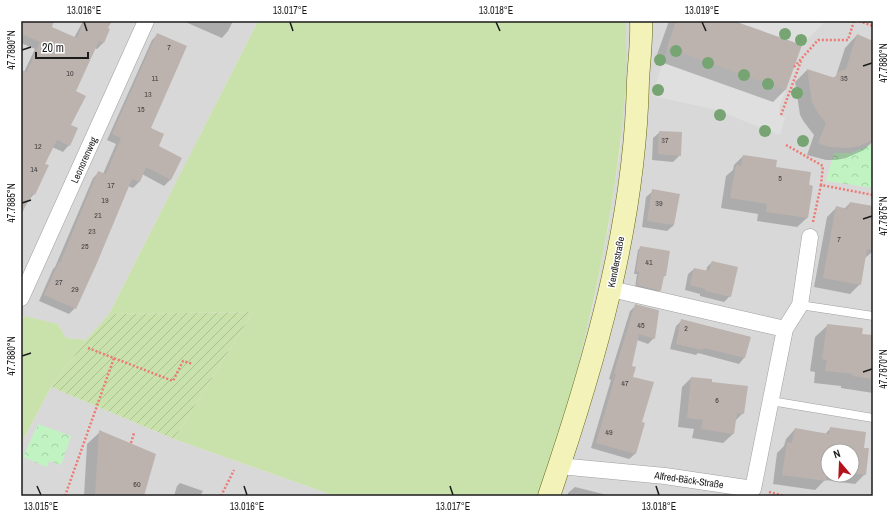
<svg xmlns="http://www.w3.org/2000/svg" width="894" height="517" viewBox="0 0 894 517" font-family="'Archivo Narrow',sans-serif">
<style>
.residential{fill:#d9d8d8;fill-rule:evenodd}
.grass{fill:#c9e2ab}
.park{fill:url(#park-crowns)}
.garden{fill:url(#garden-furrows)}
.parking{fill:#dfdfdf}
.shadow{fill:#0003;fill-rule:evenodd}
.building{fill:#bcb3af}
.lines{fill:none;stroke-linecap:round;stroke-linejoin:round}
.lane-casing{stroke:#9f9f9f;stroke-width:9}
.street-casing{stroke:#9f9f9f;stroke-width:17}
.secondary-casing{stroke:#61660e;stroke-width:23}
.path{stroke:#ec7972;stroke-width:2.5;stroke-dasharray:2 2;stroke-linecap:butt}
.lane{stroke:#fff;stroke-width:8}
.street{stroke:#fff;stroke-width:16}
.secondary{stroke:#f2f2b9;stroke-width:22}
.tree{fill:#76a472}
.ticks{fill:none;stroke:#1b1b1b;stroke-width:1.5}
.labels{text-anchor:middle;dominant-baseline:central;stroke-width:3;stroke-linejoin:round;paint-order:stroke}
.number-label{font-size:8px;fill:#434140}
.street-label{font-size:10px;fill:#1b1b1b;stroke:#fff}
.neatline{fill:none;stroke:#1b1b1b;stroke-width:1.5}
.ticks-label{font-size:10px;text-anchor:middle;fill:#1b1b1b}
</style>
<defs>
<pattern id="park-crowns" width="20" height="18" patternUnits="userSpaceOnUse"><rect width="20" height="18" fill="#c1f3c2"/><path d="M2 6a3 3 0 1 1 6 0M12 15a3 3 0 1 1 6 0" fill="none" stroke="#a5d0a6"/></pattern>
<pattern id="garden-furrows" width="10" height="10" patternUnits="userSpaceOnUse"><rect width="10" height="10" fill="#c9e2ab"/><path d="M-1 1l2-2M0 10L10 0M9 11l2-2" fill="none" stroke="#acc193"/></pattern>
</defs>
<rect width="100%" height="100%" fill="#ece8e1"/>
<path class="residential" d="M21,21H258L109,314L86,340L66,338L58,324L21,316Z
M626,21H870L873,22V496H539L568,404L594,301L608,229L620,150L626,80ZM828,451H852V475H828Z
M51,387L174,439L335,496H21V444Z"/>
<path class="grass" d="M258,21H626C626,41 627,62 626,82C618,191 597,298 568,403C560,435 549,465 539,496H335L174,439L253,312L109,314Z
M24,316L58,324L66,338L86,340L51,387L21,444V323Z"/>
<path class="park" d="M873,144V188L826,181L834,153H851Z
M38,424L71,436L61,465L49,461L47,467L23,457Z"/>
<path class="garden" d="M253,312L174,439L51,387L86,340L109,314Z"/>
<path class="parking" d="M676,21H825L802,45L786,90L779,107L781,115L785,118L780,135L713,109L652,96Z"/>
<path class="shadow" d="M21,21H53L50,28L74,38L83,21H111L107,29L109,30L103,43L97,49L94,48L74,91L70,126L69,145L63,152L52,147L44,164L48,166L34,194L28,201L21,213V71L24,72L35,49L21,43Z
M183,21H233L228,31L222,38Z
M669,21H731L786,89L773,102L655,60Z
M158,34L150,129L157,146L181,159L170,180L164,186L142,174L139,182L133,188L128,186L75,308L69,314L39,301L53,269L55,267L93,178L99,172L103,174L116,144L107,140L152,40Z
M857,35L873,42V141L864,150L846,158L836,160H826L807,155L814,135L804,122L800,115L795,82L807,70L833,78L836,76L845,48Z
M660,132L680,155L673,162L652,160L653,138Z
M743,156L775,168L812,186L807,218L797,227L757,221L758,214L721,208L726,176L733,170L734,165Z
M653,191L674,225L667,231L642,227L646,197Z
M850,203L873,207V251L864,259L860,284L850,294L814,287L827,217L836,208L844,209Z
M641,247L665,276L662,278L660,290L657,293L635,288L637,274H634L638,250Z
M712,262L730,296L724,302L700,296V294L685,290L688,274L694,269L706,272L707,267Z
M636,305L654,338L648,344L637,340L631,367L632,377L641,423L643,424L635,454L629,459L591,448L611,380L609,379L630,311Z
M682,320L750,337L744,358L739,364L698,353L696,355L670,349L676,326Z
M828,325L861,335L873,336V393L841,388V386L814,383L815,372L810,371L815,337Z
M691,378L711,382L743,413L735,421L733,434L723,443L692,438L694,429L678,427L682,387Z
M795,429L825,434L830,429L863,448L865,474L855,484L825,480L815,490L773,484L777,453L784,446L786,439ZM828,451H852V475H828Z
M100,432L143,496H84L87,444Z
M180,483L203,491L200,496H174L177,486Z
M575,487L607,495L606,496H568V493Z"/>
<path class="building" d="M21,21H54L52,27L77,38L84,21H112L108,28L110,29L104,43L99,41L76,91L86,96L71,125L78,128L70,146L57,140L45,164L49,165L35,195L32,193L21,215V70L27,72L40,42L21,34Z
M676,21H734L802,45L786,90L667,48Z
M157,33L187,46L151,128L164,134L159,146L182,158L171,180L146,167L140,182L132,179L97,263L76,309L44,295L59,262L60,263L98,171L106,174L121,138L112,134Z
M857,34L873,41V140L859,146L849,148L829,147L818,143L826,123L816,110L812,102L807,69L835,78L838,72L846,69Z
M659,131L682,132L681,156L658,154Z
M743,155L777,160L776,167L811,172L809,185L813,186L808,218L766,212L767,204L730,198L736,165L741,166Z
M652,189L680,194L674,225L647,221Z
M850,202L873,206V250L867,249L861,285L823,278L836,206L848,209Z
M640,246L670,251L666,276H664L661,291L637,285L639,272L636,271Z
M712,261L738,267L731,297L705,291V289L690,285L694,268L709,271Z
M635,304L658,310L659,311L655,339L639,334L632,366L636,367L633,377L654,382L642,422L645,423L636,454L596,443L616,374L614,373Z
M681,319L751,337L745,358L704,348L702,350L676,344Z
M827,324L863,328L862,334L873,335V379L852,376L853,374L825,371L827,360L822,359Z
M691,377L712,379V382L748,386L744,414L737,413L734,434L701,429L703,420L687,418Z
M830,427L866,432L864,448H869L866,475L852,473V451H828V470L826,481L782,475L787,442L792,443L795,428L829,434Z
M99,430L156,454L144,496H95Z"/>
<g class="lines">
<g class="lane-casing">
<path id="lane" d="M800,305L873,316
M771,401L873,418"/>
</g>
<g class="street-casing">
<path id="street" d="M611,289L785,329L800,305L810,237
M21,298L146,21
M559,466L665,476L753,489L785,329"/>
</g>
<g class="secondary-casing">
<path id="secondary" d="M549,496C595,361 635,224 638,81C639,61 642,41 641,21"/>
</g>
<path class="path" d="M859,21L873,26
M794,67L818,40H848L854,21
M781,115L801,61
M786,145L823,166L821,185L873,195
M813,222L821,185
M88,348L173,381L183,361L193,364
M131,443L134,433
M769,492L785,496
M65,496L114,358
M221,496L234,470"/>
<use href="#lane" class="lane"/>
<use href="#street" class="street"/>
<use href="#secondary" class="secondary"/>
</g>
<g class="tree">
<circle cx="785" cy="34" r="6"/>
<circle cx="801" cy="40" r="6"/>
<circle cx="676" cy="51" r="6"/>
<circle cx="660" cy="60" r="6"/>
<circle cx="708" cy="63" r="6"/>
<circle cx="744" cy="75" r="6"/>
<circle cx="768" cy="84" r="6"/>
<circle cx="658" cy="90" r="6"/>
<circle cx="797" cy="93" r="6"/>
<circle cx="720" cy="115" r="6"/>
<circle cx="765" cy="131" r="6"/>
<circle cx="803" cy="141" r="6"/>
</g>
<path class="ticks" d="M84,22L87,31M290,22L293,31M496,22L500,31M702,22L706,31M22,50L31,47M863,66L872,63M22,203L31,200M863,219L872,216M22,356L31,353M863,372L872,369M37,486L41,495M244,486L247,495M450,486L453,495M656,486L659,495"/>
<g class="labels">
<g class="number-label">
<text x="169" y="47">7</text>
<text x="70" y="73">10</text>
<text x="155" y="78">11</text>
<text x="844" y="78">35</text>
<text x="148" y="94">13</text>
<text x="141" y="109">15</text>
<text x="665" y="140">37</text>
<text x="38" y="146">12</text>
<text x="34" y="169">14</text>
<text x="780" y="178">5</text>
<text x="111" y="185">17</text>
<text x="105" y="200">19</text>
<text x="659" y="203">39</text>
<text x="98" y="215">21</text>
<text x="92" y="231">23</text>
<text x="839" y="239">7</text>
<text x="85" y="246">25</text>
<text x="649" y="262">41</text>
<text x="59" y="282">27</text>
<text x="75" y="289">29</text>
<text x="641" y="325">45</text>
<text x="686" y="328">2</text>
<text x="625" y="383">47</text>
<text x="717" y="400">6</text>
<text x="609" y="432">49</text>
<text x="137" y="484">60</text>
</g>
<g class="street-label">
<text transform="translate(84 160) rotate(-66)">Leonorenweg</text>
<text transform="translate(616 262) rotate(-79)">Kendlerstraße</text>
<text transform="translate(689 480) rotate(8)">Alfred-Bäck-Straße</text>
</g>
</g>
<rect width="894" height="517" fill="none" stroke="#ffffff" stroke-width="44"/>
<g transform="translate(840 463) rotate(341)"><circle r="19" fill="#ffffff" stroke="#a4a4a4"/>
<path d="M0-3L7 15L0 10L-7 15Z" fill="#b4121a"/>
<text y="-6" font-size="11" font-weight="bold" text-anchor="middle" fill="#1b1b1b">N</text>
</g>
<path d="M36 52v6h52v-6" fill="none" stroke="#1b1b1b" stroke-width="2"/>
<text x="42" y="52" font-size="12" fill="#1b1b1b" stroke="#ffffff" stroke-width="3" paint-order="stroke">20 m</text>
<rect x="22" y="22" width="850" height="473" class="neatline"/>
<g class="ticks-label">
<text x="84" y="14">13.016°E</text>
<text x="290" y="14">13.017°E</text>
<text x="496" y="14">13.018°E</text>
<text x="702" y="14">13.019°E</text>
<text transform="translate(11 50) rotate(-90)" y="4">47.7890°N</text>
<text transform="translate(883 63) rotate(-90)" y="4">47.7880°N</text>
<text transform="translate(11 203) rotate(-90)" y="4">47.7885°N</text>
<text transform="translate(883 216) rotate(-90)" y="4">47.7875°N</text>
<text transform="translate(11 356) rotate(-90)" y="4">47.7880°N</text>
<text transform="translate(883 369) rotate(-90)" y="4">47.7870°N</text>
<text x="41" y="510">13.015°E</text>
<text x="247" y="510">13.016°E</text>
<text x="453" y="510">13.017°E</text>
<text x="659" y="510">13.018°E</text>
</g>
</svg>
